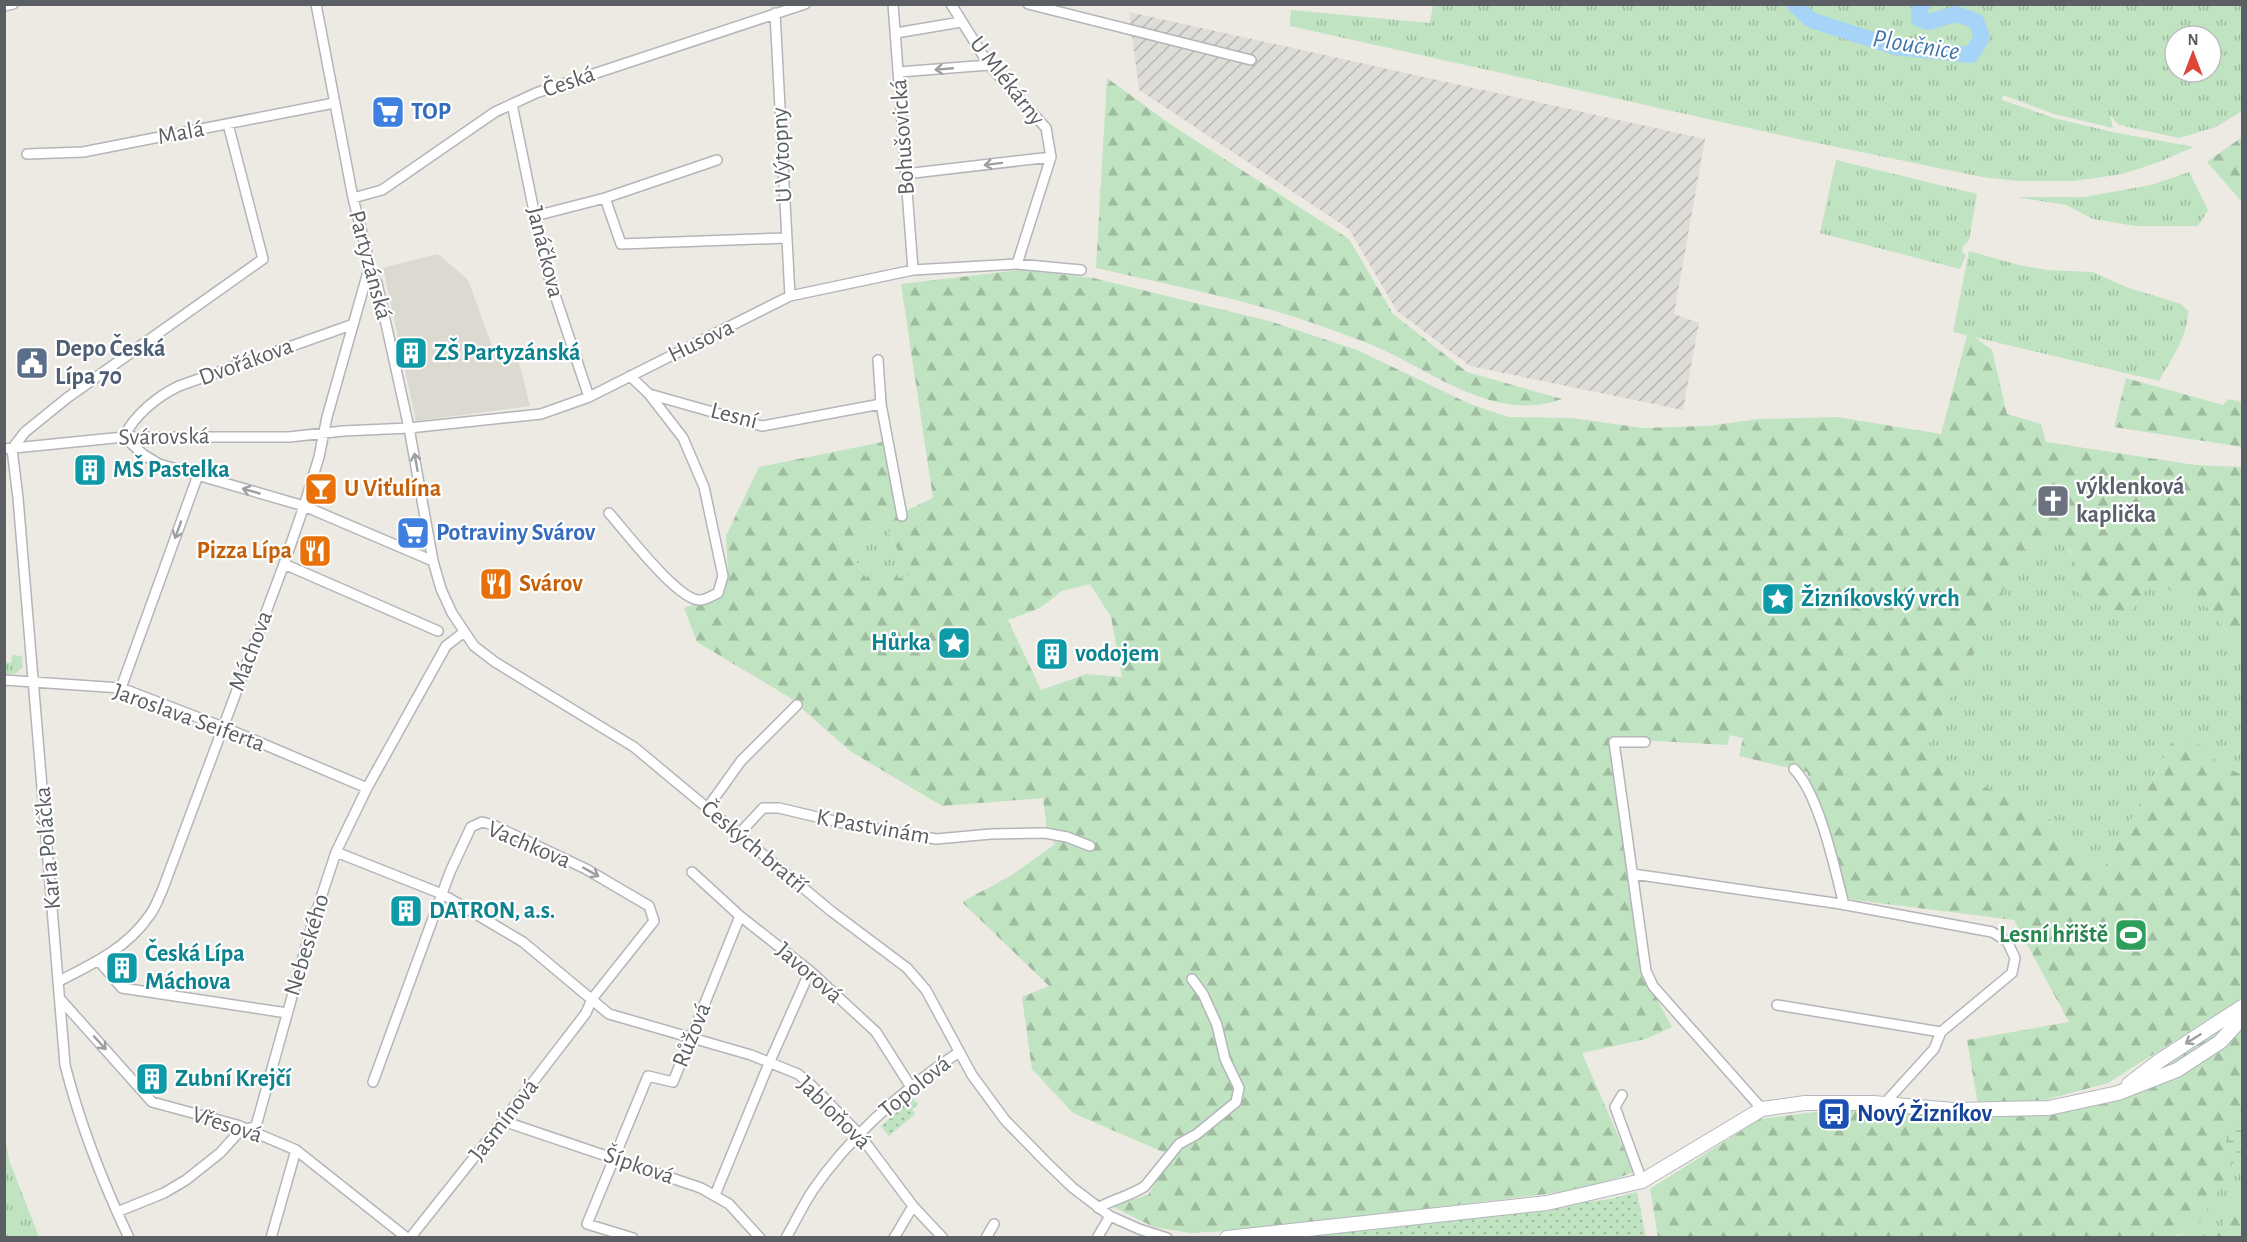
<svg xmlns="http://www.w3.org/2000/svg" width="2247" height="1242" viewBox="0 0 2247 1242" font-family="'Alegreya Sans',sans-serif">
<style>
.industrial{fill:url(#industrial-furrows)}
.education{fill:#dcd9d1}
.grass{fill:url(#grass-tufts);fill-rule:evenodd}
.forest{fill:url(#forest-firs);fill-rule:evenodd}
.wetland{fill:url(#wetland-marsh)}
.park{fill:url(#park-dots)}
.lines{fill:none;stroke-linecap:round;stroke-linejoin:round}
.river{stroke:#a6d4f9;stroke-width:16}
.street-casing{stroke:#b3b5b9;stroke-width:12}
.secondary-casing{stroke:#b4b7bc;stroke-width:16}
.street{stroke:#fff;stroke-width:9}
.secondary{stroke:#fff;stroke-width:14}
.oneway{stroke:#9d9ea1}
.labels{text-anchor:middle;dominant-baseline:central;stroke-width:4.5;stroke-linejoin:round;paint-order:stroke}
.street-label{font-size:24px;fill:#5b5e62;stroke:#fff}
.shop-label{font-size:24px;font-weight:bold;fill:#366cbe;stroke:#fff;text-anchor:start}
.service-label{font-size:24px;font-weight:bold;fill:#4e5e75;stroke:#fff;text-anchor:start}
.culture-label{font-size:24px;font-weight:bold;fill:#0d838f;stroke:#fff;text-anchor:start}
.worship-label{font-size:24px;font-weight:bold;fill:#5b616d;stroke:#fff;text-anchor:start}
.food-label{font-size:24px;font-weight:bold;fill:#c56008;stroke:#fff;text-anchor:start}
.leisure-label{font-size:24px;font-weight:bold;fill:#27864d;stroke:#fff;text-anchor:end}
.transit-label{font-size:24px;font-weight:bold;fill:#164399;stroke:#fff;text-anchor:start}
.water-label{font-size:26px;font-style:italic;fill:#4475aa;stroke:#fff}
</style>
<defs>
<pattern id="industrial-furrows" width="10" height="10" patternUnits="userSpaceOnUse" patternTransform="scale(1.5)"><rect width="10" height="10" fill="#dedcd7"/><path d="M-1 1l2-2M0 10L10 0M9 11l2-2" fill="none" stroke="#b7b6b2"/></pattern>
<pattern id="grass-tufts" width="24" height="20" patternUnits="userSpaceOnUse" patternTransform="scale(1.5)"><rect width="24" height="20" fill="#c0e3c1"/><path d="M3 7l-1-3M5 7V3M7 7l1-3M15 17l-1-3M17 17v-4M19 17l1-3" fill="none" stroke="#9fbba0"/></pattern>
<pattern id="forest-firs" width="22" height="20" patternUnits="userSpaceOnUse" patternTransform="scale(1.5)"><rect width="22" height="20" fill="#c0e3c1"/><path d="M5 1l3.5 6h-7zM16 11l3.5 6h-7z" fill="#9fbba0"/></pattern>
<pattern id="wetland-marsh" width="20" height="14" patternUnits="userSpaceOnUse" patternTransform="scale(1.5)"><rect width="20" height="14" fill="#c0e3c1"/><path d="M1 5h8M5 5V1M11 12h8M15 12V8" fill="none" stroke="#9fbba0"/></pattern>
<pattern id="park-dots" width="8" height="8" patternUnits="userSpaceOnUse" patternTransform="scale(1.5)"><rect width="8" height="8" fill="#c0e3c1"/><path d="M2 2h.1M6 6h.1" fill="none" stroke="#9fbba0" stroke-width="1.8" stroke-linecap="round"/></pattern>
</defs>
<rect width="100%" height="100%" fill="#edeae3"/>
<path class="industrial" d="M1129,12L1705,139L1674,314L1699,323L1683,410L1470,366L1397,311L1349,229L1139,90Z"/>
<path class="education" d="M438,254L468,280L494,351L515,346L530,406L416,421L383,268Z"/>
<path class="grass" d="M1433,5H2242V111L2216,127L2179,138L2119,125L2110,115L2113,128L2054,114L2003,95L2002,100L2054,118L2112,132L2194,147L2159,162L2123,174L2074,181H2018L1982,177L1798,139L1290,26L1291,10L1430,23ZM2175,36H2211V72H2175Z
M1836,160L1977,194L1969,240L1963,246L1962,252L1966,255L1960,269L1820,233Z
M2189,172L2208,210L2198,226H2135L2093,219L2066,205L2016,197H2084L2151,185Z
M1969,251L2019,265L2047,270L2092,272L2129,288L2181,304L2188,311C2188,337 2171,359 2159,381L1953,332Z
M889,516L897,524L889,533L910,575L899,578L891,566L866,578L852,554L859,534Z
M2040,540C2057,542 2067,543 2074,559L2068,573L2132,610L2151,581H2161L2171,591L2209,608L2234,641L2242,645V767L2241,772L2238,773L2218,763L2206,748L2171,744L2108,863L2098,871L2089,870L2042,809L1987,788L1944,763L1930,752L1928,745L2007,583L2030,545Z
M12,655L22,656L23,667L15,674H5V662L11,663Z
M4,1134L9,1160L39,1237H5Z
M2242,1150V1192L2216,1237L2173,1238L2195,1229Z"/>
<path class="forest" d="M1107,78L1170,124L1349,239L1393,314L1467,372L1562,399C1494,424 1432,370 1372,345C1337,331 1300,318 1265,308C1209,292 1152,281 1096,268Z
M2242,137V202L2207,162Z
M1020,270L1093,278L1269,321L1357,350L1470,404L1508,417L1572,418L1643,428L1707,426L1759,419L1837,417L1941,434L1968,332L1992,350L2007,414L2041,424L2046,442L2195,465L2242,467V645L2234,641L2209,608L2171,591L2161,581H2151L2132,610C2109,614 2087,601 2070,586L2068,573L2074,559L2070,550L2055,542L2040,540L2030,545L2007,583L1928,745L1930,752L1944,763L1987,788L2042,809L2089,870L2098,871L2108,863L2171,744L2182,737L2206,748L2218,763L2238,773L2241,772L2242,763V998L2108,1083L2045,1100L1978,1105L1967,1040L2069,1022L2014,920L1847,899L1807,772L1739,756L1743,738L1730,735L1727,745L1620,739L1611,746L1640,968L1672,1027L1646,1039L1582,1053L1634,1172L1587,1189L1259,1229L1190,1233L1154,1227L1111,1206L1148,1195L1172,1156L1073,1113L1032,1069L1022,997L1049,986L962,902L1012,875L1055,844L1047,830L1043,798L942,806L850,751L789,697L697,642L684,608L722,595L728,570L726,536L759,467L882,442L897,515L933,498L901,284ZM889,516L896,524L889,532L909,575L899,578L891,566L866,578L852,554L859,534ZM1090,584L1111,617L1122,677L1087,674L1041,690L1008,620L1040,608L1062,591Z
M2126,378L2223,405L2228,399L2242,402V447L2114,427Z
M2231,1021C2209,1044 2184,1060 2154,1072Z
M2242,1023V1150L2195,1229L2173,1237H1658L1650,1189L1760,1119L1832,1110L1954,1115L2050,1113L2120,1100L2179,1073Z
M2242,1192V1237H2216Z"/>
<path class="wetland" d="M2242,1107V1171H2234C2221,1139 2225,1135 2242,1107Z"/>
<path class="park" d="M912,1098L919,1104L912,1109L915,1114L889,1136L881,1126Z
M1637,1192L1646,1237L1293,1238L1463,1219L1610,1199Z"/>
<g class="lines">
<path class="river" d="M1794,4L1811,20L1895,47L1971,55L1982,37L1976,21L1956,14L1928,22L1919,19V9L1923,4"/>
<g class="street-casing">
<path id="street" d="M316,4L353,198L367,253L368,272L377,283L409,428L433,561L441,589L452,613L474,646L495,662L634,747L831,911L907,968L926,990L972,1075L1005,1120L1047,1163L1073,1188L1110,1216L1139,1229L1167,1238
M893,4L913,270
M951,4L989,65L1046,128L1051,157L1017,264
M1028,4L1251,60
M4,6L13,4
M775,13L790,296
M896,33L961,22
M899,72L989,65
M512,104L545,265L589,397
M27,154L83,152L334,103
M905,174L1051,157
M353,198L382,190L495,112L536,93L805,4
M605,198L621,244L786,238
M535,216L605,198L717,160
M878,360L881,404L902,516
M630,376L649,394L762,426L881,404
M124,437L144,455L159,464L304,506L433,561
M124,437C134,415 158,396 179,386L351,325
M4,449L124,437H289L343,431L409,428L541,414L589,397L790,296L913,270L1017,264L1081,270
M12,449L18,498L65,1065C80,1124 103,1183 129,1238
M12,449L25,432L67,398L263,259L228,124
M609,513C625,531 678,601 700,600C706,600 713,595 718,593L723,576L704,487L683,438L649,394
M284,564L438,631
M4,680L121,688L223,727L367,788
M121,688L198,475
M1645,742H1614L1646,971L1653,986L1762,1109
M1794,769C1819,794 1835,869 1844,905
M708,807L741,761L797,705
M739,834L763,808H779L838,822L936,839L991,834L1045,833L1067,837L1090,846
M336,852L442,894L523,942L609,1014L751,1055L798,1074L810,1084L859,1134L913,1206L943,1238
M692,872L740,916L810,971L876,1032L911,1087
M1633,874L1841,904L1992,932L2007,941L2015,958L2012,973L1941,1032L1934,1049L1884,1104
M99,961L122,988L287,1013
M59,981C93,964 127,948 149,916C155,909 158,899 162,891L284,564L304,506L319,457L327,417L368,272
M61,1000L152,1102L237,1125L296,1150L407,1238
M1777,1005L1941,1032
M373,1082L450,872L471,827L482,822L493,825L586,869L649,906L654,921L592,999L586,1013L503,1121L410,1238
M1622,1095L1615,1107L1642,1181
M503,1121L701,1188L729,1204L760,1238
M715,1195L770,1061L810,971
M1098,1208C1113,1199 1131,1196 1145,1186L1179,1144L1197,1134L1236,1102L1239,1088L1225,1059L1217,1025L1203,994L1192,979
M117,1212L164,1193L186,1180L220,1153L239,1132L256,1126L312,925L336,852L367,788L446,646L464,632
M271,1238L296,1150
M633,1238L587,1224L648,1076L673,1082L740,916
M786,1238C795,1222 803,1205 813,1190C851,1135 904,1089 959,1052
M894,1238L913,1206
M986,1238L994,1224
M1097,1238L1110,1216"/>
</g>
<g class="secondary-casing">
<path id="secondary" d="M2129,1084L2159,1061L2242,1007
M1227,1238L1547,1203L1642,1181L1762,1109L1805,1103H1873L1953,1110L2049,1108L2118,1093L2177,1070L2220,1042L2242,1018"/>
</g>
<use href="#street" class="street"/>
<use href="#secondary" class="secondary"/>
</g>
<defs><path id="oneway-shaft" d="M-6 0H5M1.5-3L5.5 0L1.5 3" fill="none" stroke-width="1.6" stroke-linecap="round" stroke-linejoin="round" transform="scale(1.5)"/></defs>
<g class="oneway">
<use href="#oneway-shaft" transform="translate(944 69) rotate(175)"/>
<use href="#oneway-shaft" transform="translate(993 164) rotate(173)"/>
<use href="#oneway-shaft" transform="translate(416 462) rotate(-100)"/>
<use href="#oneway-shaft" transform="translate(251 491) rotate(-164)"/>
<use href="#oneway-shaft" transform="translate(178 530) rotate(110)"/>
<use href="#oneway-shaft" transform="translate(591 872) rotate(29)"/>
<use href="#oneway-shaft" transform="translate(2193 1039) rotate(148)"/>
<use href="#oneway-shaft" transform="translate(100 1043) rotate(48)"/>
</g>
<defs>
<g id="supermarket-square" transform="scale(1.725)"><rect x="-9" y="-9" width="18" height="18" rx="4" fill="#3f7fe0" stroke="#fff"/><path d="M-6-5.5h2.5l.6 2H6L4.5 2H-2.5L-4.4-4H-6ZM-1.5 3.2a1.3 1.3 0 1 0 .1 0ZM3 3.2a1.3 1.3 0 1 0 .1 0Z" fill="#fff"/></g>
<g id="building-square" transform="scale(1.725)"><rect x="-9" y="-9" width="18" height="18" rx="4" fill="#0f9aa8" stroke="#fff"/><path d="M-4-6H4V6H1V3H-1V6H-4ZM-2.5-4.3h1.7v1.8h-1.7ZM.8-4.3h1.7v1.8H.8ZM-2.5-1h1.7V.8h-1.7ZM.8-1h1.7V.8H.8Z" fill="#fff"/></g>
<g id="civic-square" transform="scale(1.725)"><rect x="-9" y="-9" width="18" height="18" rx="4" fill="#5c6f8a" stroke="#fff"/><path d="M-.6-6.5H3V-4.5H.6V-3L4-1V1h2V6H-6V1h2V-1L-.6-3ZM-1.2 2.5V6h2.4V2.5Z" fill="#fff"/></g>
<g id="bar-square" transform="scale(1.725)"><rect x="-9" y="-9" width="18" height="18" rx="4" fill="#e8710a" stroke="#fff"/><path d="M-6-5H6L.8 .8V4.5H3.5V6h-7V4.5H-.8V.8Z" fill="#fff"/></g>
<g id="church-square" transform="scale(1.725)"><rect x="-9" y="-9" width="18" height="18" rx="4" fill="#6b7280" stroke="#fff"/><path d="M-1.2-6h2.4v3.5h3.3v2.4h-3.3V6h-2.4V-.1h-3.3v-2.4h3.3Z" fill="#fff"/></g>
<g id="restaurant-square" transform="scale(1.725)"><rect x="-9" y="-9" width="18" height="18" rx="4" fill="#e8710a" stroke="#fff"/><path d="M-5-6h1v4h1v-4h1v4h1v-4h1v5L-1.5 .5V6h-2V.5L-5-1ZM5-6V6H3V1.5H1.5Q1.5-4 5-6Z" fill="#fff"/></g>
<g id="sight-square" transform="scale(1.725)"><rect x="-9" y="-9" width="18" height="18" rx="4" fill="#0f9aa8" stroke="#fff"/><path d="M0-6L1.8-2.2L6-1.7L2.9 1.2L3.7 5.4L0 3.3L-3.7 5.4L-2.9 1.2L-6-1.7L-1.8-2.2Z" fill="#fff"/></g>
<g id="stadium-square" transform="scale(1.725)"><rect x="-9" y="-9" width="18" height="18" rx="4" fill="#2e9e5b" stroke="#fff"/><path d="M0-5a6.5 5 0 1 0 0 10a6.5 5 0 1 0 0-10ZM-3.5-1.8h7v3.6h-7Z" fill="#fff"/></g>
<g id="bus-square" transform="scale(1.725)"><rect x="-9" y="-9" width="18" height="18" rx="4" fill="#1a4fb4" stroke="#fff"/><path d="M-5-6H5V4H4V6H2V4H-2V6H-4V4H-5ZM-3.5-4V0h7V-4ZM-3.5 1.2v1.5H-2V1.2ZM2 1.2v1.5H3.5V1.2Z" fill="#fff"/></g>
</defs>
<g fill-rule="evenodd">
<use href="#supermarket-square" x="388" y="112"/>
<use href="#building-square" x="411" y="353"/>
<use href="#civic-square" x="32" y="363"/>
<use href="#building-square" x="90" y="470"/>
<use href="#bar-square" x="321" y="489"/>
<use href="#church-square" x="2053" y="501"/>
<use href="#supermarket-square" x="413" y="533"/>
<use href="#restaurant-square" x="315" y="551"/>
<use href="#restaurant-square" x="496" y="584"/>
<use href="#sight-square" x="1778" y="599"/>
<use href="#sight-square" x="954" y="643"/>
<use href="#building-square" x="1052" y="654"/>
<use href="#building-square" x="406" y="911"/>
<use href="#stadium-square" x="2131" y="935"/>
<use href="#building-square" x="122" y="968"/>
<use href="#building-square" x="152" y="1079"/>
<use href="#bus-square" x="1834" y="1114"/>
</g>
<g class="labels">
<g class="street-label">
<text transform="translate(1007 81) rotate(52)">U Mlékárny</text>
<text transform="translate(569 82) rotate(-19)">Česká</text>
<text transform="translate(181 133) rotate(-11)">Malá</text>
<text transform="translate(903 137) rotate(-94)">Bohušovická</text>
<text transform="translate(782 155) rotate(-93)">U Výtopny</text>
<text transform="translate(545 252) rotate(76)">Janáčkova</text>
<text transform="translate(370 265) rotate(75)">Partyzánská</text>
<text transform="translate(701 341) rotate(-26)">Husova</text>
<text transform="translate(246 362) rotate(-20)">Dvořákova</text>
<text transform="translate(734 416) rotate(14)">Lesní</text>
<text transform="translate(164 437) rotate(-1)">Svárovská</text>
<text transform="translate(251 651) rotate(-69)">Máchova</text>
<text transform="translate(189 718) rotate(20)">Jaroslava Seiferta</text>
<text transform="translate(873 827) rotate(10)">K Pastvinám</text>
<text transform="translate(529 845) rotate(23)">Vachkova</text>
<text transform="translate(754 847) rotate(40)">Českých bratří</text>
<text transform="translate(48 848) rotate(-95)">Karla Poláčka</text>
<text transform="translate(307 945) rotate(-73)">Nebeského</text>
<text transform="translate(809 973) rotate(41)">Javorová</text>
<text transform="translate(692 1035) rotate(-68)">Růžová</text>
<text transform="translate(915 1087) rotate(-39)">Topolová</text>
<text transform="translate(834 1113) rotate(45)">Jabloňová</text>
<text transform="translate(504 1120) rotate(-52)">Jasmínová</text>
<text transform="translate(227 1125) rotate(18)">Vřesová</text>
<text transform="translate(639 1166) rotate(19)">Šípková</text>
</g>
<g class="shop-label">
<text x="411" y="112">TOP</text>
<text x="436" y="533">Potraviny Svárov</text>
</g>
<g class="service-label">
<text x="55" y="349">Depo Česká<tspan x="55" dy="28">Lípa 70</tspan></text>
</g>
<g class="culture-label">
<text x="434" y="353">ZŠ Partyzánská</text>
<text x="113" y="470">MŠ Pastelka</text>
<text x="1801" y="599">Žizníkovský vrch</text>
<text x="931" y="643" text-anchor="end">Hůrka</text>
<text x="1075" y="654">vodojem</text>
<text x="429" y="911">DATRON, a.s.</text>
<text x="145" y="954">Česká Lípa<tspan x="145" dy="28">Máchova</tspan></text>
<text x="175" y="1079">Zubní Krejčí</text>
</g>
<g class="worship-label">
<text x="2076" y="487">výklenková<tspan x="2076" dy="28">kaplička</tspan></text>
</g>
<g class="food-label">
<text x="344" y="489">U Viťulína</text>
<text x="292" y="551" text-anchor="end">Pizza Lípa</text>
<text x="519" y="584">Svárov</text>
</g>
<g class="leisure-label">
<text x="2108" y="935">Lesní hřiště</text>
</g>
<g class="transit-label">
<text x="1857" y="1114">Nový Žizníkov</text>
</g>
<g class="water-label">
<text transform="translate(1916 45) rotate(9)">Ploučnice</text>
</g>
</g>
<rect width="2247" height="1242" fill="none" stroke="#5b5e62" stroke-width="12"/>
<g transform="translate(2193 54)"><circle r="28" fill="#ffffff" stroke="#bdbfc0" stroke-width="1.5"/>
<path d="M0-4.5L10 22L0 15L-10 22Z" fill="#dd4638"/>
<text y="-9" font-size="16" font-weight="bold" text-anchor="middle" fill="#5b5e62">N</text>
</g>
</svg>
